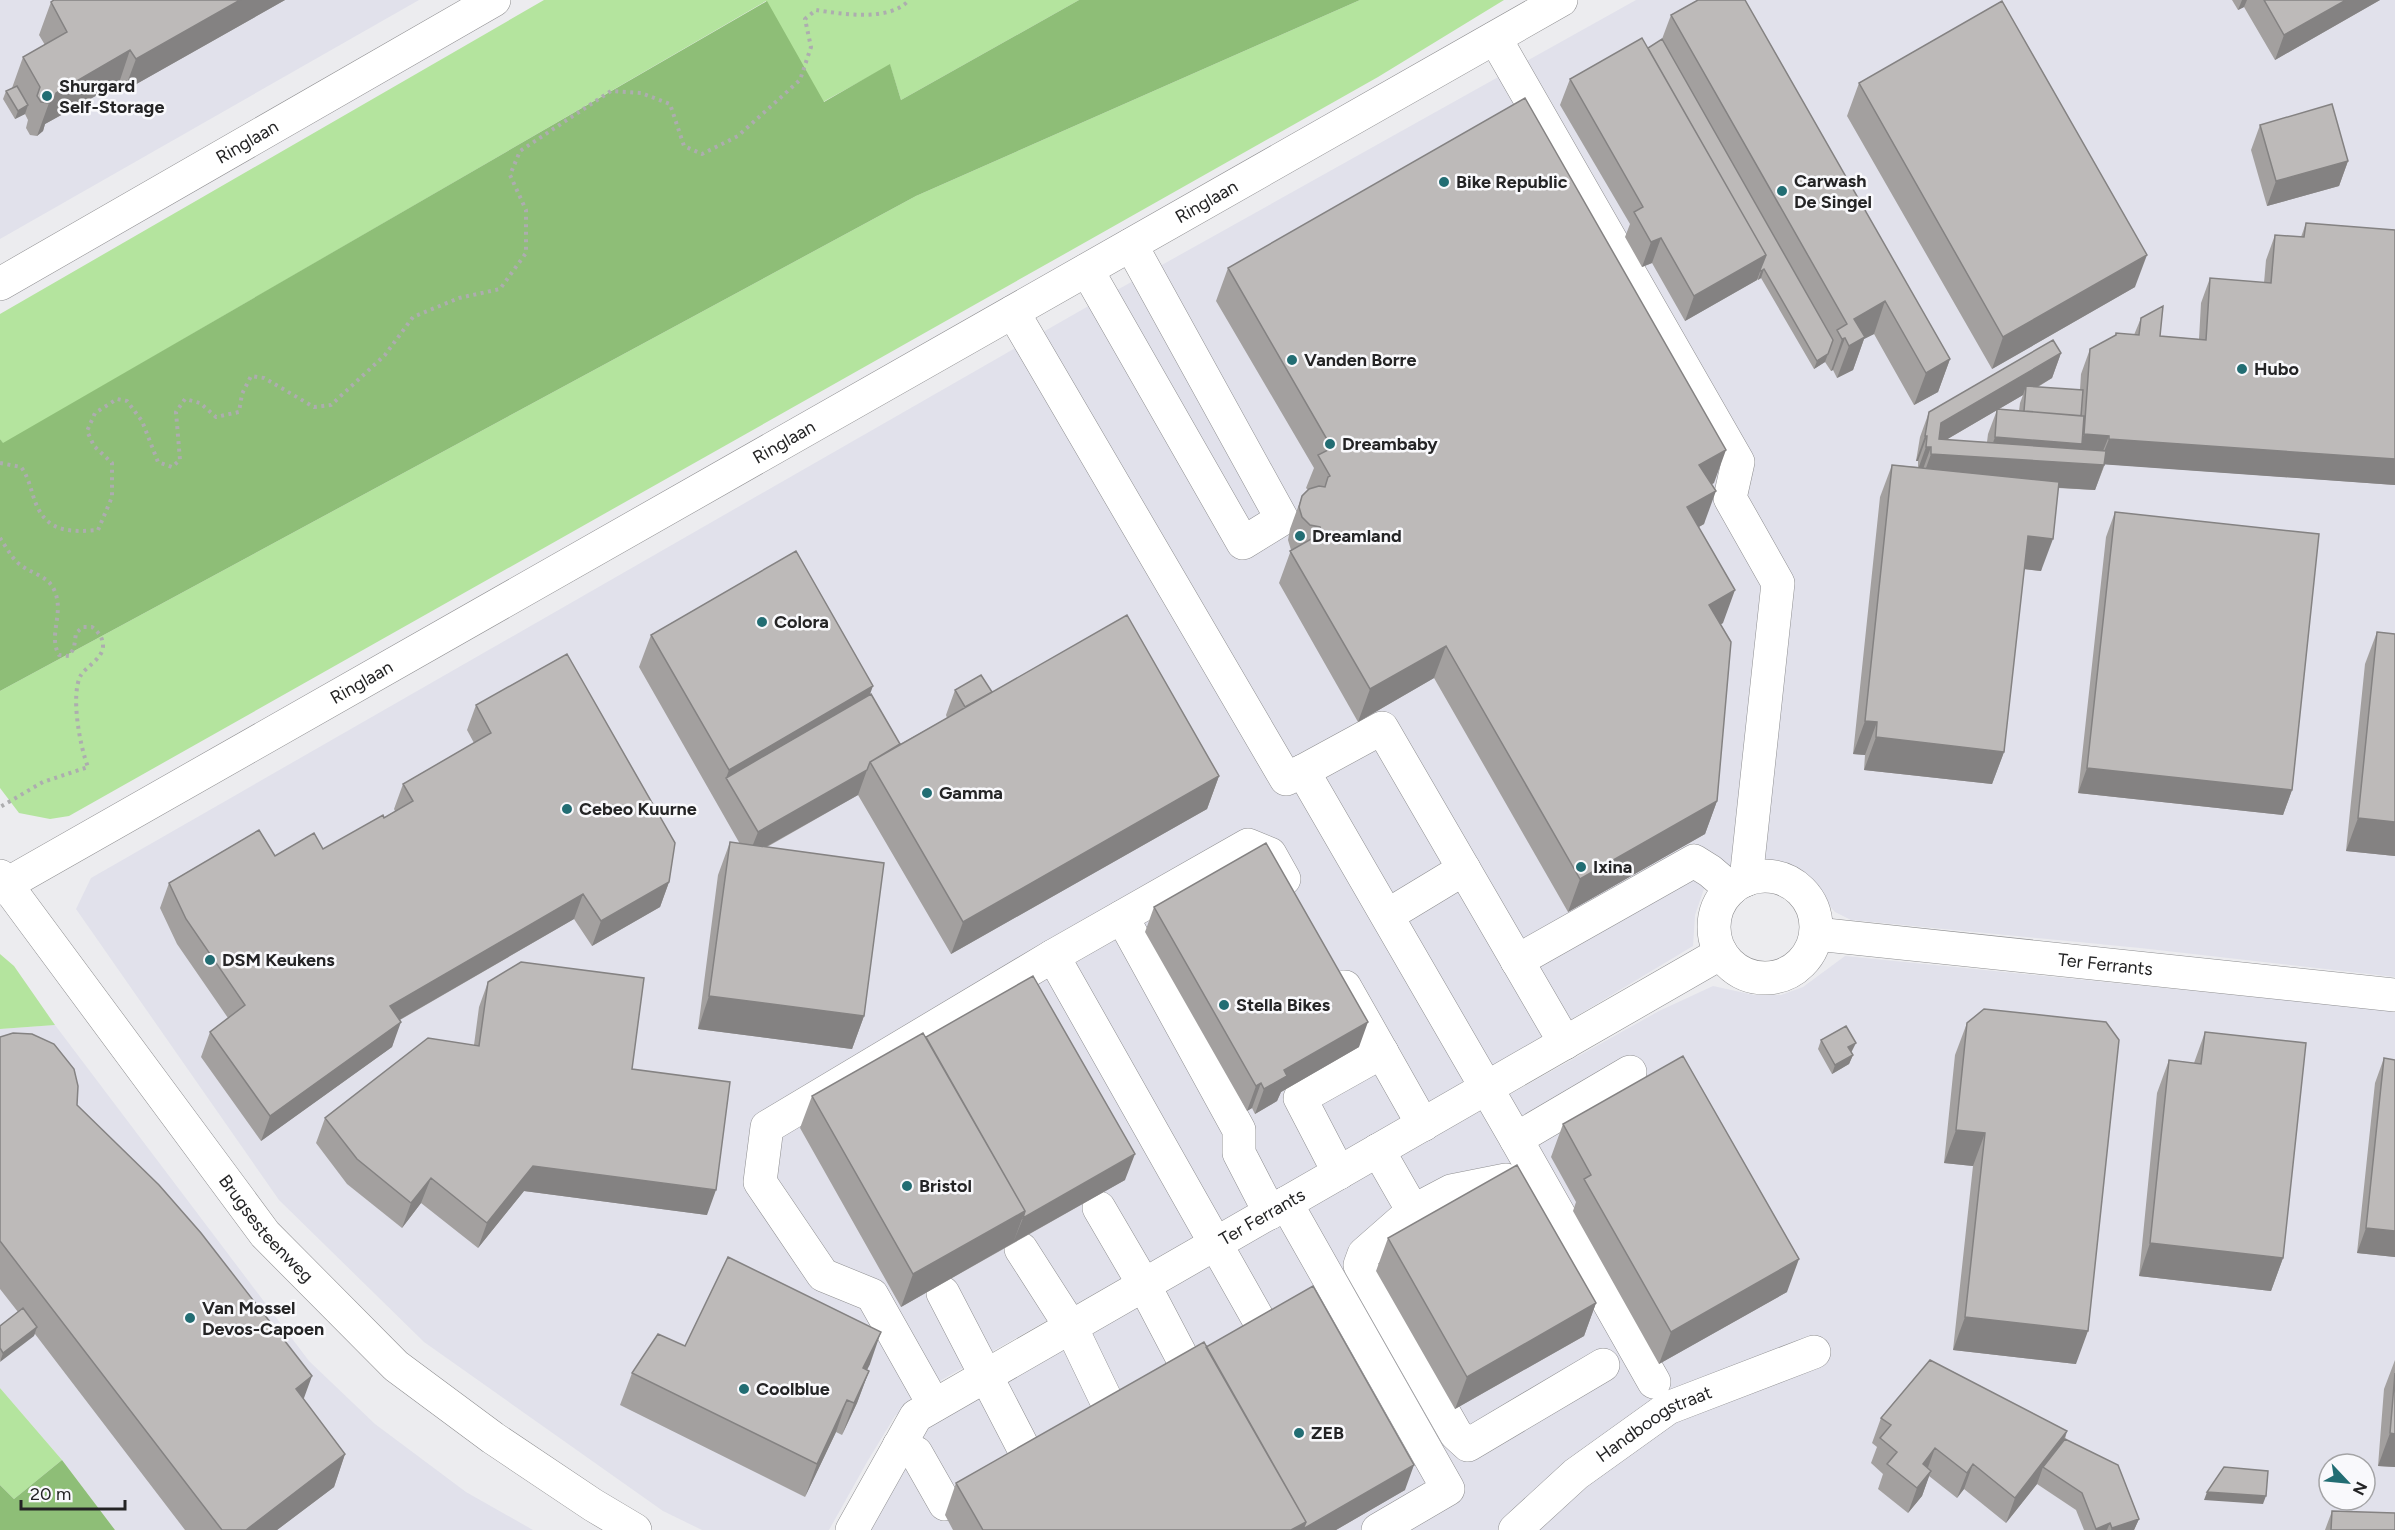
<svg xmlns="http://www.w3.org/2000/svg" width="2395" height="1530" viewBox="0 0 2395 1530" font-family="Figtree,sans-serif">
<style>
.built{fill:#e1e1eb;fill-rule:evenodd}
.green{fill:#b4e49e}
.forest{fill:#8ebe77}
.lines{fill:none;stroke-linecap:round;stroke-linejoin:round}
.minor-casing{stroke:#8e8e90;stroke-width:34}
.major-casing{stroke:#8e8e90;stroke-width:34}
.path{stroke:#adadaf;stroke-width:4;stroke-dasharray:3 4.5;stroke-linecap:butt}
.minor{stroke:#fff;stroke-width:33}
.major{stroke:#fff;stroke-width:33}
.wall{fill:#a3a09f;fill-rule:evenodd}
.shaded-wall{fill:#848282}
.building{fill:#bdbab9;stroke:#848282;stroke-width:1.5}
.poi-dot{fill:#226d73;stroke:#f9f9fc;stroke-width:2}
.labels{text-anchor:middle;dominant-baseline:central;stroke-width:5;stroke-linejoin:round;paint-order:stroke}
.poi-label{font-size:18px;font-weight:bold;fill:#242425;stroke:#f9f9fc;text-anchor:start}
.street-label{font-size:18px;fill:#242425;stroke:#f9f9fc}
</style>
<rect width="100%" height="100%" fill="#ececef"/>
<path class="built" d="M0,0H419L0,239Z
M1636,0H2395V977L2140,948L1851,920L1835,912L1801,874L1765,860L1705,886L1695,915L1693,946L1427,1106L929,1387L895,1416L867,1462L829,1530H702L663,1511L424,1342L279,1200L76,909L91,878L1092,304Z
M1845,956L2395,1011V1530H869L924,1428L945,1410L1659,1011L1713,986L1754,995H1781L1803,987ZM2329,1464H2365V1500H2329Z
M55,1025L309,1361L375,1424L466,1492L533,1530H115L62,1460L0,1388V1029Z"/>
<path class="green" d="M544,0H1079L901,100L890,65L823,102L766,1L3,444L0,439V314Z
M1360,0H1504L1378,77L69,816L50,819L19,813L0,788V691L916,196Z
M0,954L14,966L55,1025L0,1029Z
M0,1388L62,1460L14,1499L0,1485Z"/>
<path class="forest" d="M1079,0H1360L916,196L0,691V439L3,443L767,1L824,102L890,64L901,100Z
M62,1460L115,1530H0V1485L14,1499Z"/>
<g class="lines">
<g class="minor-casing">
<g id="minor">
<path d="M1495,38L1738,462L1730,498L1778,583L1746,880"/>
<path d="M1087,270L1243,543L1282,519L1131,245"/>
<path d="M1013,312L1286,779L1303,771"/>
<circle cx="1765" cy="927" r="51"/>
<path d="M1388,915L1464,869"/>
<path d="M1122,917L1239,1130V1153L1270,1213"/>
<path id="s1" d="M1816,934L2395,995"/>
<path d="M1053,956L1261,1324"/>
<path d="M1517,961L1694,861L1710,871L1731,889"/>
<path d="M1345,987L1423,1125"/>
<path d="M1565,1043L1382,728L1303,771L1516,1139L1630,1072"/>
<path d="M1516,1139L1654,1382"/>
<path d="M1378,1150L1413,1211L1451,1191L1506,1180"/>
<path d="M1339,1173L1300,1098L1382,1052"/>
<path d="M1286,1203L1448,1489L1378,1530"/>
<path d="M1099,1208L1144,1285L1186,1365"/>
<path d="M1413,1211L1364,1254L1360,1265L1456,1434L1468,1445L1603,1365"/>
<path d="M1021,1249L1071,1327L1108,1404"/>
<path d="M943,1293L1027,1455"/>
<path d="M934,1405L872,1295L823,1275L760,1182L767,1127L1053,956L1248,845L1270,854L1284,879"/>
<path d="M899,1446L916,1453L945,1504"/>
<path id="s2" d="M852,1530L916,1416L1721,953"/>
<path id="s3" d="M1515,1530L1576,1474L1668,1408L1814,1352"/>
</g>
</g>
<g class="major-casing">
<g id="major">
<path id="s4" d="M0,284L494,0"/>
<path id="s5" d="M0,876L265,1234L396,1366L493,1438L593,1505L635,1530"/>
<path id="s6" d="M0,888L1561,0"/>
</g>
</g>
<path class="path" d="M0,463L21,467C31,480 31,496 39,510C51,533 75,532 98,530L112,497V463L94,446L87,431L95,413L117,399L127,401L142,421L158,462L172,467L180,460L176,412L185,399L200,403L216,417L239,412L242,394L251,376L264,378L314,407L331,405L385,355L413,317L459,298L500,289L526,253V210L510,175L520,151L611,91L641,93L670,104L684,146L702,154L738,136L800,80L811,47L805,19L816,10C842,14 890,22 909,0
M0,538C5,545 10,555 16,561C28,574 49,574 55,592C64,614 48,635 59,655L69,656L74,648L76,633L83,627H92C98,632 103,637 103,646C103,658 87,666 81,675C70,694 80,747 88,767L43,782L0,807"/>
<use href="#minor" class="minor"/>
<use href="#major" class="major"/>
</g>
<path class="wall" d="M54,0H285L124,91L119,83L45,124L43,131L37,136L30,135L26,128L28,120L25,114L15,119L3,99L6,91L12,88L23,57L45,45L39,35L51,2Z
M2232,0H2380L2275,60L2244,7L2238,10Z
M1671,15L1950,359L1938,392L1914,405L1874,334L1864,339L1853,370L1837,378L1833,370L1831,371L1825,362L1814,369L1761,278L1758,280L1757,279V280L1685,321L1652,263L1642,267L1625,237L1630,224L1560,105L1570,79L1648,48L1662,39Z
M1859,83L2135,287L1992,369L1847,116Z
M2260,125L2348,161L2339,186L2267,206L2251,150Z
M2306,223L2395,230V485L2105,464L2095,490L2058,488L2041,571L2024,569L2004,752L1992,784L1864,770L1865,755L1853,754L1880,497L1892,465L1918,467V461H1916L1920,437L1929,412L2061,353L2052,378L2038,387L2080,390L2081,374L2090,349L2115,336L2116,333L2134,335L2141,318L2160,336L2199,339L2201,303L2210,278L2264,283L2266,260L2275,235L2301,237ZM2023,395L2020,403L2019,411L1999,409ZM1997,410L1988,434L1987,442L1946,440Z
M1228,268L1714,483L1711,484L1704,524L1699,527L1723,623L1721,624L1717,801L1705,834L1568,912L1434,678L1358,722L1279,583L1291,550L1288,540L1290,529L1302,496L1308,490L1306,488L1314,468L1216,301Z
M2115,512L2292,790L2283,815L2078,793L2106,537Z
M2377,632L2395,856L2346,851L2365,664Z
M651,635L871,694L900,744L947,718L946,715L955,690L992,692L1219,776L1207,809L951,954L858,795L767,847L864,1016L852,1049L698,1029L718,875L730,842L740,844L639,667Z
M476,705L669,882L660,907L592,946L574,919L400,1020L392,1047L261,1141L201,1057L210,1032L228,1018L177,944L160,908L169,883L275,856L323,849L384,818L395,811L394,809L403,784L474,743L467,730Z
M1154,907L1359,1047L1281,1092L1277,1101L1255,1114L1252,1108L1247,1111L1145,932Z
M488,982L632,1069L707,1215L524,1191L478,1248L421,1203L402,1228L347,1184L316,1143L325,1118L474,1045L479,1007Z
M1967,1023L2076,1364L1953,1350L1973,1166L1944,1163L1955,1055Z
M2205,1032L2283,1258L2271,1291L2139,1276L2157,1093L2169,1060L2194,1063Z
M0,1037L77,1105L345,1454L334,1487L277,1530H185L35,1334L0,1361V1326L18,1312L0,1289Z
M926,1037L1125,1180L901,1307L800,1128L812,1096Z
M1821,1040L1852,1051L1851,1052L1853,1055L1849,1064L1832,1074L1818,1049Z
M2384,1058L2395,1257L2357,1253L2375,1083Z
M1563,1124L1787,1292L1659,1364L1573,1211L1576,1202L1551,1157Z
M1388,1238L1596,1303L1584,1336L1455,1409L1376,1271Z
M685,1346L870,1364L867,1370L869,1371L857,1403L842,1435L836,1432L805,1497L620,1405L632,1373Z
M1206,1347L1405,1490L1336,1530H953L945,1515L956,1483Z
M2395,1360V1467L2378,1466L2384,1389Z
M1881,1418L2067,1431L2065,1439L2139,1519L2134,1530H2084L2076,1510L2037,1484L2006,1523L1964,1489L1957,1498L1929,1476L1922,1496L1908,1513L1878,1489L1883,1474L1871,1463L1877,1447L1872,1443Z
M2332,1511L2395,1530H2325Z"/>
<path class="shaded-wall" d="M240,0H285L124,91L136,59Z
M2242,0H2247L2244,7L2238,10Z
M2346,0H2380L2275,60L2284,35Z
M130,50L119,83L45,124L43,131L37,136L49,103L56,93Z
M28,105L25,114L15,119L18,111Z
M2348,161L2339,186L2267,206L2276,181Z
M1661,238L1652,263L1642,267L1651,242Z
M1766,255L1757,280L1685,321L1694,296Z
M2147,255L2135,287L1992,369L2003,337Z
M1764,269L1761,278L1758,280L1761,271Z
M1885,301L1874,334L1864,339L1853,370L1837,378L1849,346L1854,319Z
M1845,338L1833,370L1831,371L1842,339Z
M2061,353L2052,378L2025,394L2026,386L2023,395L1932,448L1941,423Z
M1828,354L1825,362L1814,369L1817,361Z
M1950,359L1938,392L1914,405L1926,373Z
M2084,434L2109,436L2099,461L2104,465L2095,490L1922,479L1931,454L1988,457L1995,437L2080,444Z
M1925,436H1927L1918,461H1916Z
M2109,439L2395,459V485L2099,464Z
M1926,447H1931L1922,472H1917Z
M1726,450L1714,483L1687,497L1699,465Z
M1716,491L1704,524L1675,540L1687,507Z
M2028,536L2053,539L2041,571L2016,568Z
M1735,590L1723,623L1698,637L1709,605Z
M1446,646L1434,678L1358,722L1370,689Z
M873,686L861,719L726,778L729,770Z
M1865,721L1877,722L1865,755L1853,754Z
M1876,737L2004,752L1992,784L1864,770Z
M2087,768L2292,790L2283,815L2078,793Z
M867,770L858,795L748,857L758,832Z
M1219,776L1207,809L951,954L963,922Z
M1717,801L1705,834L1568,912L1580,879Z
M2358,818L2395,822V856L2346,851Z
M669,882L660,907L592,946L601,921Z
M583,894L574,919L380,1031L390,1006Z
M709,996L864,1016L852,1049L698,1029Z
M401,1022L392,1047L261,1141L270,1116Z
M1368,1022L1359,1047L1281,1092L1277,1101L1255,1114L1264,1089L1284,1070Z
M1856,1043L1852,1051L1844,1056L1848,1047Z
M1853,1055L1849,1064L1832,1074L1835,1065Z
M1261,1083L1252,1108L1247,1111L1256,1086Z
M1956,1130L1985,1133L1973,1166L1944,1163Z
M1135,1154L1125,1180L1013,1243L1023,1218Z
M533,1166L716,1190L707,1215L524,1191L478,1248L487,1223Z
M431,1178L421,1203L402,1228L411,1203Z
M1025,1211L1013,1243L901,1307L913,1274Z
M2366,1228L2395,1231V1257L2357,1253Z
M2150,1243L2283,1258L2271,1291L2139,1276Z
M1799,1259L1787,1292L1659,1364L1671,1332Z
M1596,1303L1584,1336L1455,1409L1467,1377Z
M1965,1317L2088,1331L2076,1364L1953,1350Z
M37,1327L34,1336L0,1362L3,1353Z
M881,1332L870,1364L851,1400L863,1368Z
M869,1371L857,1403L842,1435L854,1403Z
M312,1376L300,1409L296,1389Z
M847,1400L836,1432L805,1497L817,1464Z
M2067,1431L2058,1456L2043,1467L2037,1484L2006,1523L2015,1498Z
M2390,1433L2395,1434V1467L2378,1466Z
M1935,1448L1926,1473L1923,1464Z
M345,1454L334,1487L277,1530H246Z
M1973,1464L1964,1489L1957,1498L1967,1473Z
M1414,1465L1405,1490L1336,1530H1291Z
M1931,1471L1922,1496L1908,1513L1917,1488Z
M2207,1492L2266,1496L2263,1504L2204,1500Z
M2139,1519L2134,1530H2111L2112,1528Z
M2110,1523L2107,1530H2096V1529Z"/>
<path class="building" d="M54,0H240L136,59L130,50L56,93L54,99L49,103L41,102L37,96L40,87L23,57L67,32L51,2Z
M1698,0H1745L1950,359L1926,373L1885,301L1854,319L1865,337L1849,346L1845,338L1842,339L1837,330L1847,324L1671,15Z
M2264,0H2346L2284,35Z
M2002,1L2147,255L2003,337L1859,83Z
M1642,38L1766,255L1694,296L1661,238L1651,242L1634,212L1643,207L1570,79Z
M1662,39L1833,340L1828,354L1817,361L1764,269L1761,271L1760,270L1766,255L1648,48Z
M17,86L28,105L18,111L6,91Z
M1525,98L1726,450L1699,465L1716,491L1687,507L1735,590L1709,605L1731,642L1717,801L1580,879L1446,646L1370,689L1290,551L1322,533L1320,527L1310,525L1302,517L1299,507L1302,496L1309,489L1319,486L1325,487L1328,477L1330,476L1318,455L1332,448L1228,268Z
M2332,104L2348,161L2276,181L2260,125Z
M2306,223L2395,230V459L2109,439V436L2084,434L2090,349L2116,335V333L2139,335L2141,318L2163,306L2160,336L2206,340L2210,278L2271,283L2275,235L2304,237Z
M2053,340L2061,353L1941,423L1939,439L2106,451L2104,465L1931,454V447H1926L1927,436H1925L1929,412Z
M2026,386L2083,390L2081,416L2024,411Z
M1997,409L2084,416L2082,444L1995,437Z
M1892,465L2059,482L2053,539L2028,536L2004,752L1876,737L1877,722L1865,721Z
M2115,512L2319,534L2292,790L2087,768Z
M796,551L873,686L729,770L651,635Z
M1127,615L1219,776L963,922L870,762Z
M2377,632L2395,634V822L2358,818Z
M567,654L675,843L669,882L601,921L583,894L390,1006L401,1022L270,1116L210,1032L245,1005L186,919L169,883L259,830L275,856L314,833L323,849L383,815L384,818L413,801L403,784L491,733L476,705Z
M981,675L992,692L965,707L955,690Z
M871,694L900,744L870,762L867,770L758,832L726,778Z
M730,842L884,863L864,1016L709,996Z
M1266,843L1368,1022L1284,1070L1287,1076L1264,1089L1261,1083L1256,1086L1154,907Z
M521,962L644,978L632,1069L730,1082L716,1190L533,1166L487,1223L431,1178L411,1203L357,1159L325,1118L428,1038L479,1046L488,982Z
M1033,976L1135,1154L1023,1218L1025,1211L926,1037Z
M1984,1009L2106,1022L2119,1040L2088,1331L1965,1317L1985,1133L1956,1130L1967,1023Z
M1846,1026L1856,1043L1848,1047L1853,1055L1835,1065L1821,1040Z
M2205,1032L2306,1043L2283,1258L2150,1243L2169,1060L2201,1064Z
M13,1033L32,1034L54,1044L74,1069L78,1086L77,1105L159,1185L201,1233L312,1376L296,1389L345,1454L246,1530H222L0,1241V1037Z
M923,1033L1025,1211L913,1274L812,1096Z
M1683,1056L1799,1259L1671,1332L1584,1179L1591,1175L1563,1124Z
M2384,1058L2395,1060V1231L2366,1228Z
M1517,1165L1596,1303L1467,1377L1388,1238Z
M728,1257L881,1332L863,1368L869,1371L854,1403L847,1400L817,1464L632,1373L658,1334L685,1346Z
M1313,1286L1414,1465L1303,1529L1306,1522L1206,1347Z
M23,1308L37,1327L3,1353L0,1348V1326Z
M1204,1342L1306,1522L1291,1530H983L956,1483Z
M1930,1360L2067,1431L2015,1498L1973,1464L1967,1473L1935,1448L1923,1464L1931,1471L1917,1488L1887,1464L1897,1452L1880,1438L1891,1425L1881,1418Z
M2395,1373V1434L2390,1433Z
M2065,1439L2118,1465L2139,1519L2112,1528L2110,1523L2096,1529L2082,1493L2043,1467Z
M2224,1467L2268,1471L2266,1496L2207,1492Z
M2332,1511L2395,1513V1530H2331Z"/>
<g class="poi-dot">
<circle cx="47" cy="96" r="6"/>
<circle cx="1444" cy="182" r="6"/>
<circle cx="1782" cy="191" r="6"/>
<circle cx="1292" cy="360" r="6"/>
<circle cx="2242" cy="369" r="6"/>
<circle cx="1330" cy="444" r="6"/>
<circle cx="1300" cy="536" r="6"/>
<circle cx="762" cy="622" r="6"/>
<circle cx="927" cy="793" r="6"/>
<circle cx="567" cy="809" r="6"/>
<circle cx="1581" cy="867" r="6"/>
<circle cx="210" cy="960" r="6"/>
<circle cx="1224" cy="1005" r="6"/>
<circle cx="907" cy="1186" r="6"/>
<circle cx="190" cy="1318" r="6"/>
<circle cx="744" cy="1389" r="6"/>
<circle cx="1299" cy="1433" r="6"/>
</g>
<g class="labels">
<g class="poi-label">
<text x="59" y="86">Shurgard<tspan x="59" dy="21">Self-Storage</tspan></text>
<text x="1794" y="181">Carwash<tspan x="1794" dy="21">De Singel</tspan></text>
<text x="1456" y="182">Bike Republic</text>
<text x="1304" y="360">Vanden Borre</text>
<text x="2254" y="369">Hubo</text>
<text x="1342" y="444">Dreambaby</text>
<text x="1312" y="536">Dreamland</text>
<text x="774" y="622">Colora</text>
<text x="939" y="793">Gamma</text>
<text x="579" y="809">Cebeo Kuurne</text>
<text x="1593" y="867">Ixina</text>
<text x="222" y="960">DSM Keukens</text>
<text x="1236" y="1005">Stella Bikes</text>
<text x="919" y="1186">Bristol</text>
<text x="202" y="1308">Van Mossel<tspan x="202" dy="21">Devos-Capoen</tspan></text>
<text x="756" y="1389">Coolblue</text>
<text x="1311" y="1433">ZEB</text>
</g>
<g class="street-label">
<text stroke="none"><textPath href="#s4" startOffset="285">Ringlaan</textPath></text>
<text stroke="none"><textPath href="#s6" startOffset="1388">Ringlaan</textPath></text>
<text stroke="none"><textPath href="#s6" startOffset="902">Ringlaan</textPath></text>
<text stroke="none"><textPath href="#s6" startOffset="416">Ringlaan</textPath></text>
<text stroke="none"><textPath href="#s1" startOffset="291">Ter Ferrants</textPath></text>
<text stroke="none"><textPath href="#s2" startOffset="530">Ter Ferrants</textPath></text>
<text stroke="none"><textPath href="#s5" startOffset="442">Brugsesteenweg</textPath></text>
<text stroke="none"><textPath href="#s3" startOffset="176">Handboogstraat</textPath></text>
</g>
</g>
<g transform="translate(2347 1482) rotate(116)"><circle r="28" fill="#f9f9fc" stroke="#a4a4a6" stroke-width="1.5"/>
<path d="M0-4.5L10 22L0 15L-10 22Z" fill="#226d73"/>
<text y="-9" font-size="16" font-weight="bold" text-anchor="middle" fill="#242425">N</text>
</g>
<path d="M21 1500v9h104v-9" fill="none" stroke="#242425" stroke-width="3"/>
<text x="30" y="1500" font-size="18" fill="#242425" stroke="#f9f9fc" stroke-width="4.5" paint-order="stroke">20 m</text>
</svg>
